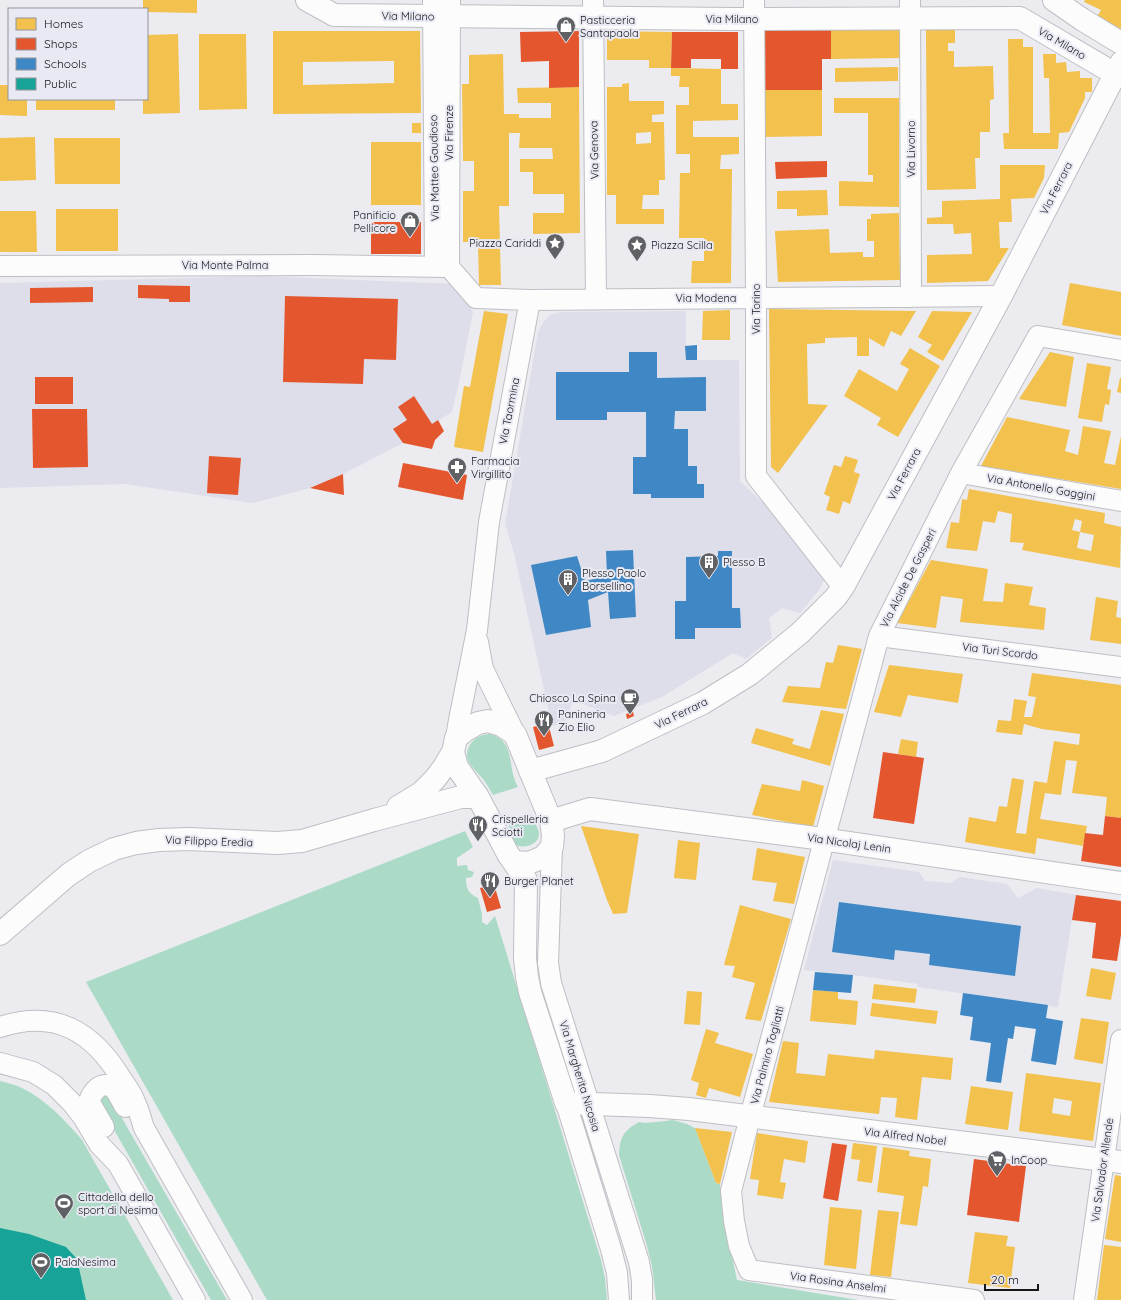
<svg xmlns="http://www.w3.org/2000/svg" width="1121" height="1300" viewBox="0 0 1121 1300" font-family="Quicksand,sans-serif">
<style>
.built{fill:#dddee9}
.green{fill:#abdbc7}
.homes{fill:#f2c14e;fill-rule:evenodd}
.shops{fill:#e4572e}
.schools{fill:#3f88c5}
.public{fill:#17a398}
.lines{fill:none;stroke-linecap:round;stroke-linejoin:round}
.street-casing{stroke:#bebfc3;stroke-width:22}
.secondary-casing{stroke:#bebfc3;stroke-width:24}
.street{stroke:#fcfcfd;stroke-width:20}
.secondary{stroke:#fcfcfd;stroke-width:22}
.labels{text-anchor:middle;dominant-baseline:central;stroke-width:4;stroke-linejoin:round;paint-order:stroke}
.street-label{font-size:11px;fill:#151619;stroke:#e8e9f3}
.poi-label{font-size:11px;fill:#151619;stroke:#e8e9f3;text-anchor:start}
</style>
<rect width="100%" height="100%" fill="#ebebf0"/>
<path class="built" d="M261,276L455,284L464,300L466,299L473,312L458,387L452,412L403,443L343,474L310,488L253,503L125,484L0,488V283Z
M686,311V360H739L740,481L764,504L813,562L824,580L819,590L800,613L782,608L769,618L772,638L746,659L733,653L662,697L614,716L573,700L565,723L552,726L514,553L505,524L538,332L544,321L550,315L561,312Z
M833,860L919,872L925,881L950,883L960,877L1007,884L1018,898L1037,888L1076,895L1058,1007L918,987V984L853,975L804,970Z"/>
<path class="green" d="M489,734C517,741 506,766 518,787L493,795C490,790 487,784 483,779C474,768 461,760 470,745C475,737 481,735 489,734Z
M529,814L531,815C533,820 538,827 539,833C540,844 526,848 518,846L515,844L509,826L511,822Z
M465,831L473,847L457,858V866L467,865L468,870L474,872L472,877L466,878C466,889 468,893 478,898L482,914V922L487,925L495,916L601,1260L605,1278L607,1300H267L86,982Z
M0,1081C8,1083 16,1085 24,1089C47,1101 65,1120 82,1140L173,1300H0Z
M108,1094L227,1300H211L97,1100L98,1095Z
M673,1120L687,1124L695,1128L716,1183L720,1184L722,1208L737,1280L858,1300H656L652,1266L647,1246L619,1155C620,1137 623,1131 639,1122C646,1124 664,1121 673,1120Z"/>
<path class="homes" d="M143,0H197V13L147,12V9H143Z
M1085,0H1121V29L1097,17L1101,10L1084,2Z
M831,28H900L901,58L831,59Z
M926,28H955V43H948V51H954V67L993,66L994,99L990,100V132H980V158H975L976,189L927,190Z
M273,31H420L421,113L273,114ZM394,61V83L303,85V62Z
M607,31L672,32L671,68H649V60H607Z
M178,34L180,113L143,114V99H147V35Z
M199,34H246L247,109L199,110Z
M1008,39H1023V47H1033V133H1050L1049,78H1044L1043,54H1056V63L1066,62L1067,72L1080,71V78H1092V92H1085V98L1069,132L1059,133L1058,149H1004L1003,133H1009Z
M503,54L504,114H519V118H551V103H518L517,88L579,87L580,233L533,234V213H564V194H533V172H520V159H553L552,148H519L520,133H509V206H499L501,285H479L478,242H463V191H474V161H463L462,84H469V55Z
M898,67V81L835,82V68Z
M671,68L721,69V104H738V120L693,121V137H739V154L721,155L720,169H732L731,283H691L692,261H704V238H679L680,173H690V154H676V105H689V87H679L680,76H671Z
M629,83V101H664V114L652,115V122H664L665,180H659V195H643L642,209H664V224H616V195H607V87H622V84ZM651,132V143L636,144V133Z
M0,85H9V99H27V116L0,115Z
M765,90H822V136L765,137Z
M834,98H899V207L839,206V181L873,182V175H868V113H834Z
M36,99H115V110H36Z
M412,123H421V133H412Z
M35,137L36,180L0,181V138Z
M54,138H120V184H55Z
M371,142H421V205H371Z
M1000,165H1045L1044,178L1034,198L1011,199L1012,222H999L1000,248H1009L988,281L927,283V255L972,254L971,233L954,234L953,224H927V218L942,217V201L1000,199Z
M827,190L828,215L797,216V209H777V191Z
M56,209H118V251H56Z
M0,211H36L37,252H0Z
M899,213L900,280L778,282L775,231L829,229L830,253L863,252V257H874V241H867V219H871V214Z
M1070,283L1121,292V336L1062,325Z
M769,309L916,311L901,336L891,331L884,347L869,338V356H857V337L825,338V343L807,344L808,404L828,405L778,473L771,467Z
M730,310V340H702L703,311Z
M484,311L508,314L483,452L454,447L464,386L470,387Z
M932,311L972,312L943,361L927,352L932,345L918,337Z
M910,348L940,366L898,437L877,425L881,418L844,396L859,369L897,391L909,369L900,364Z
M1050,352L1074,357L1066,407L1019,399Z
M1087,363L1111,367L1107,389L1111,390L1109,405L1105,404L1102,422L1078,418Z
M1120,378H1121V393L1117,392Z
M1007,417L1070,430L1065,451L1078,455L1083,426L1111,431L1104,463L1115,465L1121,436V489L981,466Z
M845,456L858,460L854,472L860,474L850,504L843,501L839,514L826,510L830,497L824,494L834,465L841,467Z
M969,489L1105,513L1104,523L1121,527L1120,568L1022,550L1024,543L1010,542L1012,514L998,511L995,523L983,521L977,551L946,548L951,522L959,523L962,499L967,500ZM1075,519L1082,521L1080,532L1094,535L1091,551L1077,548L1080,532L1072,530Z
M931,560L988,569L983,601L1003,602L1005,583L1033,587L1029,605L1046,608L1044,630L960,622L963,599L941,596L936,628L897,623Z
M1096,597L1118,601L1116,617L1121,618V644L1090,640Z
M838,645L862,649L846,709L782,702L788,686L820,688L826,662L833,663Z
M889,665L963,674L958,703L908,695L901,717L874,712Z
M1032,673L1121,685V818L1105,816L1107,797L1072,793L1077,761L1066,760L1061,795L1045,793L1040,819L1087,826L1083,846L1037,838L1035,854L965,842L969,817L996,822L999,806L1007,807L1012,778L1024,780L1016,833L1026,834L1034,781L1047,783L1054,741L1079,745L1080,734L1042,729L1024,724L1022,735L996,732L998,720L1011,721L1014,699L1027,701L1024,717H1032L1036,697L1028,696Z
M821,710L844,714L830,766L751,743L756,728L794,739L792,744L810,749Z
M901,739L918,742L916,757L898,754Z
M802,780L824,786L813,827L752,815L762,784L800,791Z
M581,826L639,834L627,913L613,914L607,900Z
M678,840L700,843L696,880L674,878Z
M757,848L805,857L794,904L773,901L777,883L752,880Z
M740,905L791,919L761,1021L745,1019L755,983L732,977L735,966L724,965Z
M1091,968L1116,973L1111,1000L1086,996Z
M874,984L917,989L915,1003L872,999Z
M813,990L838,992V999L858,1001L856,1025L810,1021Z
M687,991L702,992L700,1025L684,1024Z
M872,1003L938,1011L936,1024L870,1016Z
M1081,1018L1109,1022L1103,1064L1074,1059Z
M706,1029L719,1033L715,1043L753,1054L740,1097L709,1088L706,1098L696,1095L699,1083L691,1080Z
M783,1041L799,1043L796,1073L825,1076L828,1054L874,1059L875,1050L953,1058L951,1080L922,1077L917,1120L895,1117L897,1098L881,1097L879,1114L769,1102Z
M1026,1073L1101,1083L1093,1141L1019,1131ZM1054,1098L1072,1101L1070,1116L1052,1113Z
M971,1086L1013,1092L1008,1130L965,1124Z
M695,1128L732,1132L720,1184L716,1183Z
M757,1133L808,1141L805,1163L784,1159L780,1182L786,1183L783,1199L757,1195L759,1180L750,1179Z
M853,1143L877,1146L872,1183L857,1181L860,1160L851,1159Z
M883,1147L910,1151L909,1156L931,1159L928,1187L923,1186L917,1226L900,1224L904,1196L877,1192Z
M1115,1175L1121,1176V1242L1105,1239Z
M830,1207L862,1210L856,1269L824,1265Z
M878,1210L899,1212L891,1277L870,1275Z
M975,1232L1008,1236L1006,1246L1015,1247L1010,1288L968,1283Z
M1104,1245L1121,1247V1300H1097Z"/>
<path class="shops" d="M831,28V59H822V90H765V29Z
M579,31V87L549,88V61L521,62L520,32Z
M672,32H738V69H721V59H691V68H671Z
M827,161V177L776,179L775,162Z
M371,222H421V254H371Z
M138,285L190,286V302H169V299L138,298Z
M93,287V302L30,303V288Z
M285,296L398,299L396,360L364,359L363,384L283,382Z
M35,377H73V404H35Z
M414,396L432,424L438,420L444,431L435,440L432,449L403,443L393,429L407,420L398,407Z
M32,409H87L88,467L33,468Z
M209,456L241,458L238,495L207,493Z
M403,463L467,475L463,500L398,487Z
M343,474L344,495L310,488Z
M633,712L634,716L627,719L626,714Z
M548,723L554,746L539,750L533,727Z
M883,752L924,758L914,824L873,818Z
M1105,816L1121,818V867L1081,861L1085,833L1103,835Z
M494,884L501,908L487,912L480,888Z
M1076,895L1121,901V935L1117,961L1092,958L1096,923L1072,920Z
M832,1143L847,1145L838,1201L823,1198Z
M974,1159L1026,1166L1019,1222L967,1215Z"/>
<path class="schools" d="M697,345V360H686L685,346Z
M629,352H657V378L706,377V411H675L674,429H688V466H697V484H704V498H651V494H633V457H646V412H607V420H556V372H629Z
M633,550L636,617L610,619L608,592L588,600L591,627L546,635L531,565L577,556L585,581L607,576L606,551Z
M718,551H732V608H740L741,628H695V639H675V601H686V557L718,556Z
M839,902L1021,926L1015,976L929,965L930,954L895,950L894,960L832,952Z
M815,972L853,975L851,993L813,990Z
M963,993L1048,1005L1046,1018L1063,1021L1056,1065L1031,1061L1036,1029L1015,1026L1013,1039L1008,1038L1001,1083L986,1081L991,1043L970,1040L973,1017L960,1015Z"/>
<path class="public" d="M0,1228L29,1234L66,1247L77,1259L86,1300H0Z"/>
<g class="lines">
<g class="street-casing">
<path id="street" d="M433,0L435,266
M593,0L596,299
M754,0L756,298V476L843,587
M910,0L911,297
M0,266L312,265L449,267
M449,267L476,298L530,300L1001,296
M449,267L450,0
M961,473L1121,501
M879,636L1121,667
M478,642L483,669L515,734
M456,738L459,720L477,630L489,522L530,300
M552,847L548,963L551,983L639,1262L642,1280V1300
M0,1027C55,1009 92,1031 121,1078C126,1086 132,1093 135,1102C139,1110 141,1119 144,1128L242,1300
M0,1063L33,1072L54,1085L72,1103L83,1117L99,1144L118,1164L195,1300
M566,1103L611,1249L617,1273L619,1300
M104,1127L89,1101C92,1092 102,1079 113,1088C118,1092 121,1101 125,1107
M974,1300L749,1270L739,1246L734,1221L731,1191L750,1117L879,636L961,473L1038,336L1121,350
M1084,1300L1121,1040"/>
</g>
<g class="secondary-casing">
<path id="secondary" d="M307,0L334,15L732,19L1020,18L1115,74
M1054,0L1083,20L1121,43
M453,752L457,767L478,797L508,854L526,880L525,958L527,977L530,992L566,1103L650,1106L689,1109L1121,1162
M530,771L602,751L703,703L750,674L800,633L836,597L843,587L1001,296L1121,63
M398,807L421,793L435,779L444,767L453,752L456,738L466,730L478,723L488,721L501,725L515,734L551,821L553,835L552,847L543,857L529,863L515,862
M551,821L590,809L808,837L1121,883
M0,934L68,875L89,861L114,849L136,843L159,840L189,839L278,843L302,841L374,820L461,797H478"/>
</g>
<use href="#street" class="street"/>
<use href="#secondary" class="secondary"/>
</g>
<defs>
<g id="shop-pin" transform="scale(1)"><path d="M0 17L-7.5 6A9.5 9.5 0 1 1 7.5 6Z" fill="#606164" stroke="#e8e9f3"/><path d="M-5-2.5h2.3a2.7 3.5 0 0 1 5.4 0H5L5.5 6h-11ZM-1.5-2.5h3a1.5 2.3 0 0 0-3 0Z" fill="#fff"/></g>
<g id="sight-pin" transform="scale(1)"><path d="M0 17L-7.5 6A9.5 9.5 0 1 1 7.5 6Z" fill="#606164" stroke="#e8e9f3"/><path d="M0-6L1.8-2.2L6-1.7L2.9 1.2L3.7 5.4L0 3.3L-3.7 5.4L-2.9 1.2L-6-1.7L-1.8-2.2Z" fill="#fff"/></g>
<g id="pharmacy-pin" transform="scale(1)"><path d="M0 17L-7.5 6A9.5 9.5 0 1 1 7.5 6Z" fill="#606164" stroke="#e8e9f3"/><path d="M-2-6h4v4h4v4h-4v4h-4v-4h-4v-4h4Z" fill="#fff"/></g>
<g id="building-pin" transform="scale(1)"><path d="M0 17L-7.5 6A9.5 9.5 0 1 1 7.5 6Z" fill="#606164" stroke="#e8e9f3"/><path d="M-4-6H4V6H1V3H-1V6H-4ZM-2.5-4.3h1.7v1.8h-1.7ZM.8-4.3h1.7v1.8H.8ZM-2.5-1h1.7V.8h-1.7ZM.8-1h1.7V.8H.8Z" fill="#fff"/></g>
<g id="cafe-pin" transform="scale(1)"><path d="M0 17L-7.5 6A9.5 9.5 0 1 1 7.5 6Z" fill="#606164" stroke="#e8e9f3"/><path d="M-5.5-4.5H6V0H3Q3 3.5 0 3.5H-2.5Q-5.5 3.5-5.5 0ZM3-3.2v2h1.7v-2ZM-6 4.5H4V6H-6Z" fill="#fff"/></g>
<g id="restaurant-pin" transform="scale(1)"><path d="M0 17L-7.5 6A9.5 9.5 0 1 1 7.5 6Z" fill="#606164" stroke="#e8e9f3"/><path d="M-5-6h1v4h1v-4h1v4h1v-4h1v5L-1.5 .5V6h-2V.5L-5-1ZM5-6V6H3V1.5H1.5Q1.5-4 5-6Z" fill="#fff"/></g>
<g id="supermarket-pin" transform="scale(1)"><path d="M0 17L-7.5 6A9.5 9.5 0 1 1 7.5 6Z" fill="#606164" stroke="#e8e9f3"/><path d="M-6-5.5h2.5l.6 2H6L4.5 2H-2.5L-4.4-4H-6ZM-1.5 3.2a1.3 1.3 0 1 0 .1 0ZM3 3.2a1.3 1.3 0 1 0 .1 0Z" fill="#fff"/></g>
<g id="stadium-pin" transform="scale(1)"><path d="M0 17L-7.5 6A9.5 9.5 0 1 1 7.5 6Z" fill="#606164" stroke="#e8e9f3"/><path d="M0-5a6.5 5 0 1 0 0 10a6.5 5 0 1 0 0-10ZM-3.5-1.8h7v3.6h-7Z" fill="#fff"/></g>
</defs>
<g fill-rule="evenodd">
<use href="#shop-pin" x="566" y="26"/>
<use href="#shop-pin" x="410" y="221"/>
<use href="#sight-pin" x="555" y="243"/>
<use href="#sight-pin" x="637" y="245"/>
<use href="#pharmacy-pin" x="457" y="467"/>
<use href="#building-pin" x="709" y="562"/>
<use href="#building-pin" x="568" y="579"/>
<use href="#cafe-pin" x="630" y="698"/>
<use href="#restaurant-pin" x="544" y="720"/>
<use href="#restaurant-pin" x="478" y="825"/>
<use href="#restaurant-pin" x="490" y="881"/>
<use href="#supermarket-pin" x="997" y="1160"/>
<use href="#stadium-pin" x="64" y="1203"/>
<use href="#stadium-pin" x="41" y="1262"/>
</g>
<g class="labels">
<g class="street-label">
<text transform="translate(408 16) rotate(1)">Via Milano</text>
<text x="732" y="19">Via Milano</text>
<text transform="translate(1062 43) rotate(30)">Via Milano</text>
<text transform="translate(449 133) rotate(-90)">Via Firenze</text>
<text transform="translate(911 149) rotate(-90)">Via Livorno</text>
<text transform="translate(594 150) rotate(-91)">Via Genova</text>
<text transform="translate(434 168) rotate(-91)">Via Matteo Gaudioso</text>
<text transform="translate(1056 188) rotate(-63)">Via Ferrara</text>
<text x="225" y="265">Via Monte Palma</text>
<text x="706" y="298">Via Modena</text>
<text transform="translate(756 309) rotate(-90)">Via Torino</text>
<text transform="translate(509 411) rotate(-79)">Via Taormina</text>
<text transform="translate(904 474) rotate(-62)">Via Ferrara</text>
<text transform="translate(1041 487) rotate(10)">Via Antonello Gaggini</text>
<text transform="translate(908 578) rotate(-63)">Via Alcide De Gasperi</text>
<text transform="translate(1000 651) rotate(7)">Via Turi Scordo</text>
<text transform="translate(681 713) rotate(-26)">Via Ferrara</text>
<text transform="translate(209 841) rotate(2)">Via Filippo Eredia</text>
<text transform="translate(849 843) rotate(8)">Via Nicolaj Lenin</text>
<text transform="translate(767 1055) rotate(-75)">Via Palmiro Togliatti</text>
<text transform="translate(580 1076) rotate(73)">Via Margherita Nicosia</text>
<text transform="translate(905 1136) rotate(7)">Via Alfred Nobel</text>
<text transform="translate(1102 1170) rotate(-82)">Via Salvador Allende</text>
<text transform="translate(838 1282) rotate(8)">Via Rosina Anselmi</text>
</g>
<g class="poi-label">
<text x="580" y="20">Pasticceria<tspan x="580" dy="13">Santapaola</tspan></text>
<text x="396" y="215" text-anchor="end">Panificio<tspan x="396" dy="13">Pellicore</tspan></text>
<text x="541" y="243" text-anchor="end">Piazza Cariddi</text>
<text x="651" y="245">Piazza Scilla</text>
<text x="471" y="461">Farmacia<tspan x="471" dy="13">Virgillito</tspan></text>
<text x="723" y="562">Plesso B</text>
<text x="582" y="573">Plesso Paolo<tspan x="582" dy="13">Borsellino</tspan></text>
<text x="616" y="698" text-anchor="end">Chiosco La Spina</text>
<text x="558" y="714">Panineria<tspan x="558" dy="13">Zio Elio</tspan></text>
<text x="492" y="819">Crispelleria<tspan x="492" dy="13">Sciotti</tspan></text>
<text x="504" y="881">Burger Planet</text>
<text x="1011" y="1160">InCoop</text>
<text x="78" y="1197">Cittadella dello<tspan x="78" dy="13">sport di Nesima</tspan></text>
<text x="55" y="1262">PalaNesima</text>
</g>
</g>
<rect x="8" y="8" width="140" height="92" fill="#e8e9f3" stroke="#94959c"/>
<rect x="16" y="18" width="20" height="12" fill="#f2c14e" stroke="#94959c"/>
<text x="44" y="28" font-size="12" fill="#151619">Homes</text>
<rect x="16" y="38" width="20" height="12" fill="#e4572e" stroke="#94959c"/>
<text x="44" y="48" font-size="12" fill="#151619">Shops</text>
<rect x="16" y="58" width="20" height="12" fill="#3f88c5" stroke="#94959c"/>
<text x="44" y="68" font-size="12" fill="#151619">Schools</text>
<rect x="16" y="78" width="20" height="12" fill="#17a398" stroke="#94959c"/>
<text x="44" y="88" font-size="12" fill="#151619">Public</text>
<path d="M985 1284v6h53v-6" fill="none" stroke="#151619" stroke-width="2"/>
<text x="991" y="1284" font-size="12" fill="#151619" stroke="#e8e9f3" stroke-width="3" paint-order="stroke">20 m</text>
</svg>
